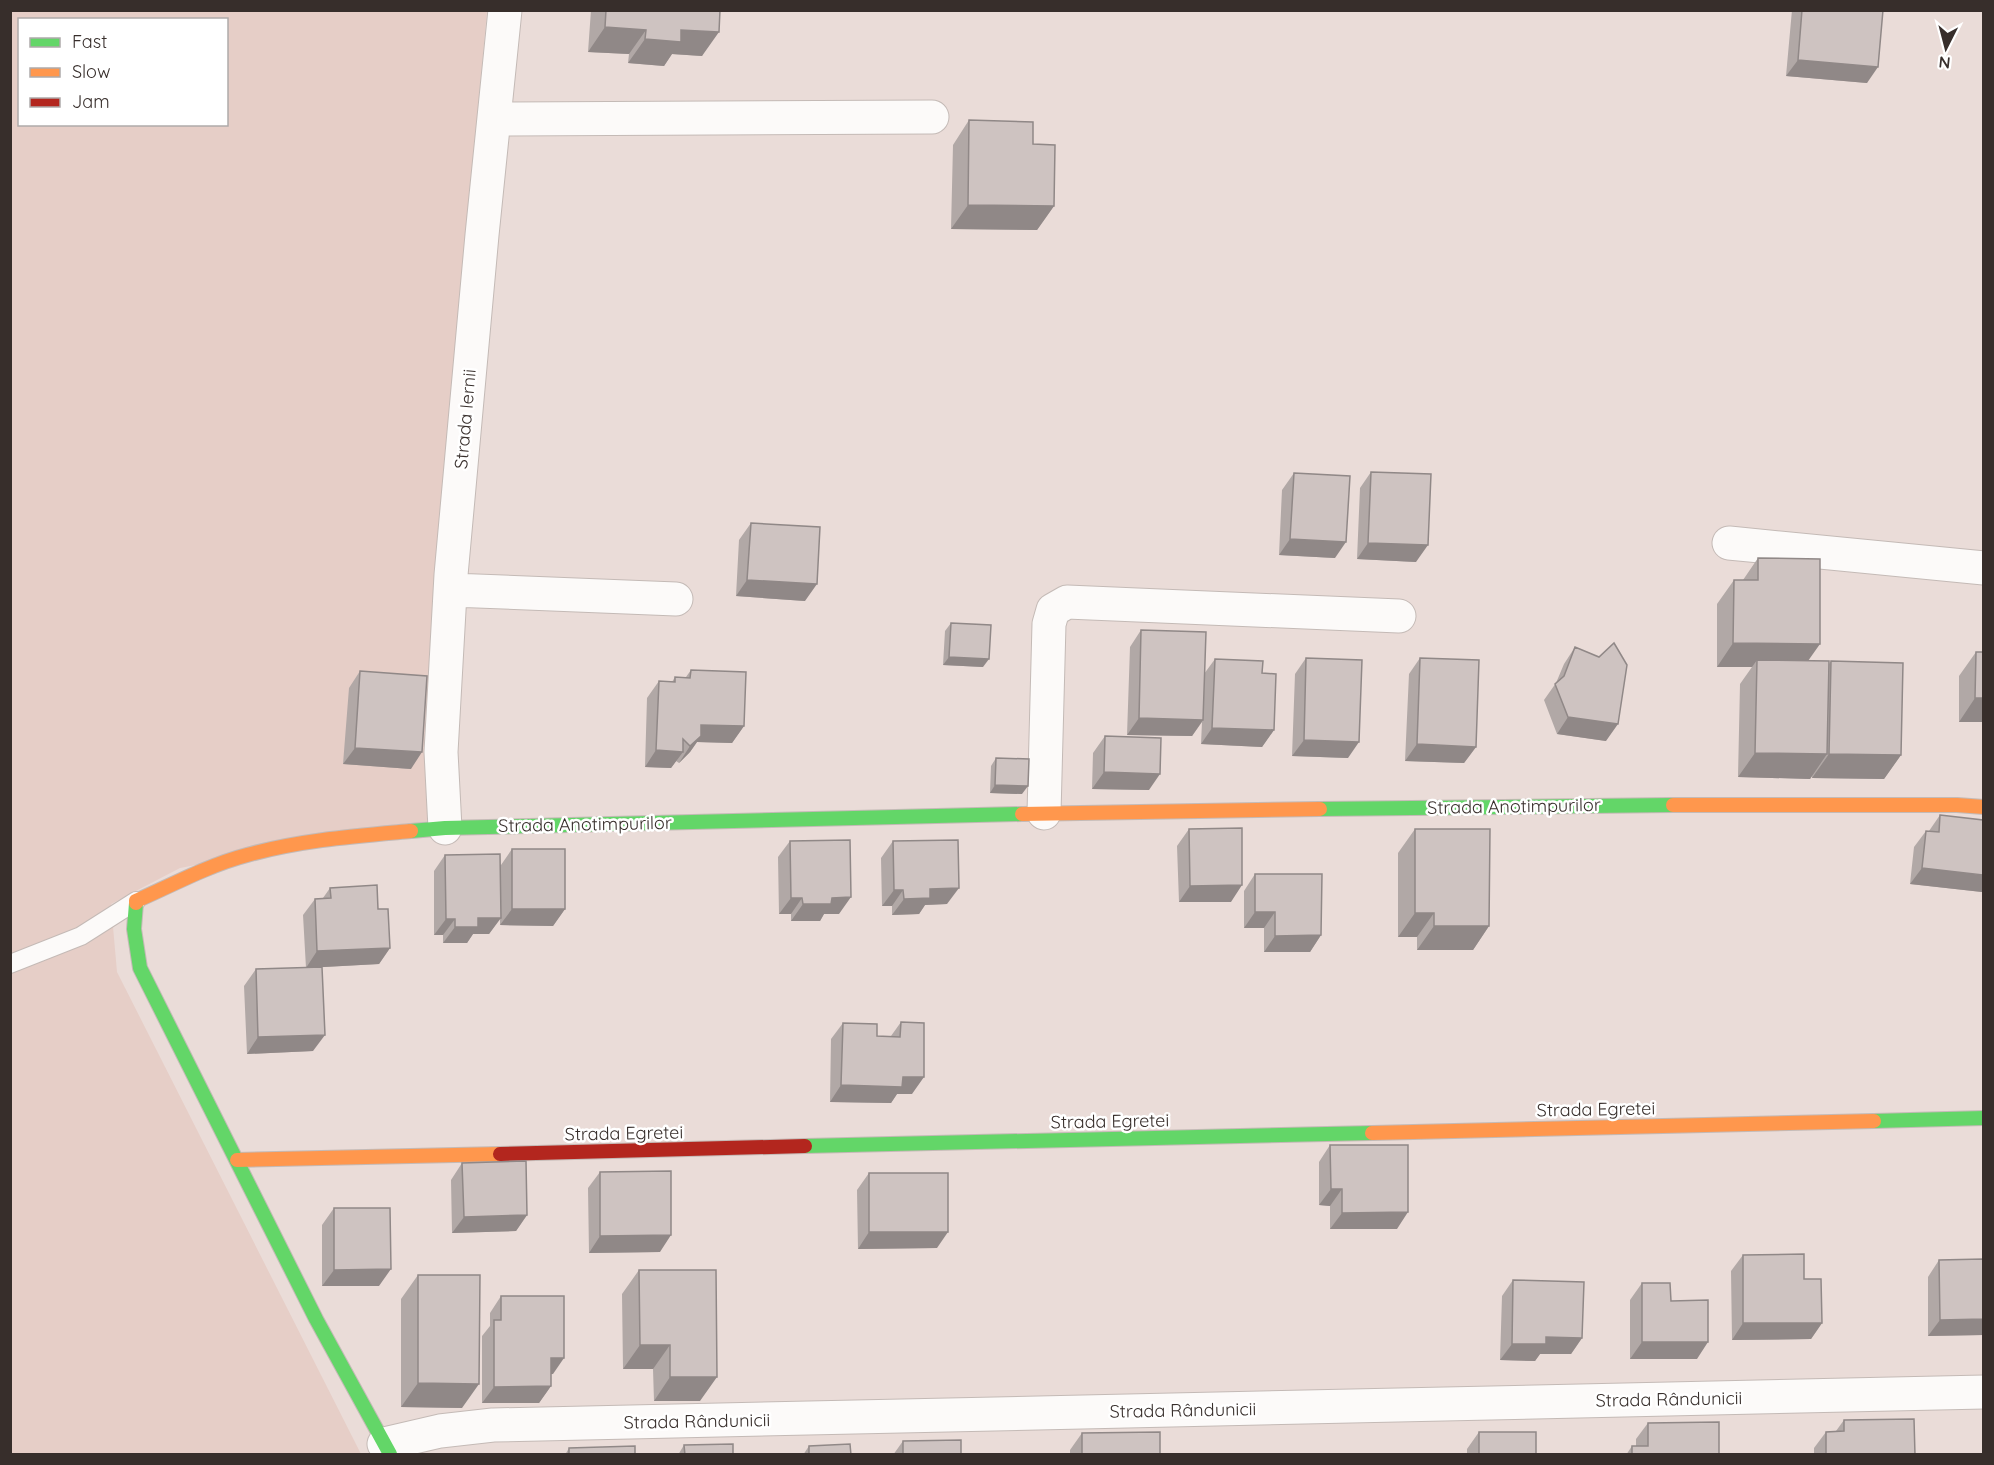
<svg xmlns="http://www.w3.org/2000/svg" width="1994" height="1465" viewBox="0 0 1994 1465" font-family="Quicksand,sans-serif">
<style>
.built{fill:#e6cec7;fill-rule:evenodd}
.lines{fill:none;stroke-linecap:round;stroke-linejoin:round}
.lane-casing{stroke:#c4bab6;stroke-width:20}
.street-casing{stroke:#c4bab6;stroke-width:35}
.fast-casing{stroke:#c4bab6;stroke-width:16}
.slow-casing{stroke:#c4bab6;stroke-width:16}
.jam-casing{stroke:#c4bab6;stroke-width:16}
.lane{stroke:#fcfaf9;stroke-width:18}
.street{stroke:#fcfaf9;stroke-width:33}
.fast{stroke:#63d668;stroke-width:14}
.slow{stroke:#ff974d;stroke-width:14}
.jam{stroke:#b3261e;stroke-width:14}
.wall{fill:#b1a8a6}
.shaded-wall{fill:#908887}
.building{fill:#cec3c1;stroke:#908887;stroke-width:1.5}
.labels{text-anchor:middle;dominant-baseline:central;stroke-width:5;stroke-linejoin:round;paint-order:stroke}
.street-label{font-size:18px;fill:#372e2b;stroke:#fff}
</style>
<rect width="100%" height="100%" fill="#eadcd8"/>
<path class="built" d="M10,11H487L434,585L427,821L180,868L111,904L117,972L361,1454H11ZM20,20H226V124H20Z"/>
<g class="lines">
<g class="lane-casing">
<path id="lane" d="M10,964L81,936L136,901"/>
</g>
<g class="street-casing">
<path id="street" d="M494,119L932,117
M1729,543L1984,568
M451,590L676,599
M1044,813L1049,624L1053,610L1067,602L1399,616
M445,828L441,752L451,575L482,235L505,10
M384,1444L440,1431L493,1425L1984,1392"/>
</g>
<g class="fast-casing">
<path id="fast" d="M1320,809L1673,805
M411,831L445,828L1022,814
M136,903L134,929L140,968L316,1319L390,1454
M1874,1121L1984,1118
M805,1146L1372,1133"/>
</g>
<g class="slow-casing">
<path id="slow" d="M1673,805H1957L1984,807
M1022,814L1320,809
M136,903V901C172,885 209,865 247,855C301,840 356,836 411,831
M1372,1133L1874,1121
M237,1160L500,1154"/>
</g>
<g class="jam-casing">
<path id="jam" d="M500,1154L805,1146"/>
</g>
<use href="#lane" class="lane"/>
<use href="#street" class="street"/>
<use href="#fast" class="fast"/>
<use href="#slow" class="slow"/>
<use href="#jam" class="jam"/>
</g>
<path class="wall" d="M591,10H720L702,56L672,54L664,66L628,63L629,54L588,52Z
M1792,10H1883L1867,83L1786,76Z
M969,120L1033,144L1054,206L1037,230L951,229L953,145Z
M1371,472L1416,562L1357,559L1360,488Z
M1294,473L1335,558L1279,555L1282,490Z
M751,523L805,601L736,596L739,540Z
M1758,558L1807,661L1829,664L1831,661L1901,755L1884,779L1812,778V776L1810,779L1738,777L1740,684L1752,667H1717V604L1734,580H1743Z
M951,623L983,667L943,665L945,631Z
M1141,630L1204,674L1215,659L1262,673L1274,730L1262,747L1201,744L1202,722L1192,736L1127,735L1130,647Z
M1575,647L1606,741L1557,734L1544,700L1556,683L1564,664Z
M1976,652H1983V722H1959V676Z
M1306,658L1348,758L1292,756L1295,674Z
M1420,658L1476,747L1464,763L1405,761L1409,674Z
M691,670L744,726L732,743L697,742L690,752L679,763L676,761L671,768L645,767L647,698L659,681L672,682L675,677H686Z
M360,671L411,769L343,764L349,688Z
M1105,736L1149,790L1092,789L1093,753Z
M996,758L1022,794L990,793L991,766Z
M1940,815L1982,892L1910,884L1914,847L1926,831H1929Z
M1189,829L1231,902H1179L1177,846Z
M1415,829L1489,926L1473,950H1417V937H1398V853Z
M790,841L839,914H824L820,921H791V914H779L778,857Z
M893,841L947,904L925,905L919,914L892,915V906H882L881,858Z
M512,849L565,909L553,926L500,925V918L489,934H473L467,943H443V935H434V871L445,855L501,865Z
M1255,874L1321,935L1310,952H1264V928H1244V891Z
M330,888L378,909L390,948L379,964L322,967L313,1051L247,1054L244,986L256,969L306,968L303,915L315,899L323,898Z
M901,1022L912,1094H897L891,1103L830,1102L831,1039L843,1023L877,1036H891Z
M1330,1145L1397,1229H1330V1206L1319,1205V1162Z
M462,1163L527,1215L516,1231L452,1233L451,1180Z
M600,1172L660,1252L589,1253L588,1188Z
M869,1173L937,1248L858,1249L857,1190Z
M334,1208L379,1286H322V1225Z
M1743,1255L1804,1279L1822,1323L1811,1339L1732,1340L1731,1271Z
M1983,1259V1335L1928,1336V1277L1939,1260Z
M639,1270L700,1401H654L653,1369H623L622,1294Z
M418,1275L462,1408L401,1407V1299Z
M1513,1280L1582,1338L1571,1354H1540L1535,1361L1500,1360L1502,1296Z
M1642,1283L1671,1301L1697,1359H1630V1300Z
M501,1296L553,1374H551V1386L539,1403H482V1336L490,1326V1313Z
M1844,1420L1915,1455H1814V1448L1826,1432L1836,1431Z
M1648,1423L1719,1455H1626L1632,1446H1636V1439Z
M1479,1432L1536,1455H1467V1449Z
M1082,1433L1160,1455H1070V1450Z
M903,1441L961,1455H893Z
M684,1445L733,1455H678Z
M809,1446L851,1455H803Z
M569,1448L635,1455H565Z"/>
<path class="shaded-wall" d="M605,27L646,30L629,54L588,52Z
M681,30L719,32L702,56L672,54L664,66L628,63L645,39Z
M1798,60L1878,67L1867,83L1786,76Z
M968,205L1054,206L1037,230L951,229Z
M1290,539L1346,542L1335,558L1279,555Z
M1368,543L1428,545L1416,562L1357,559Z
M747,580L817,584L805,601L736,596Z
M1733,643L1820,644L1803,668L1757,660L1752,667H1717Z
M949,657L989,659L983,667L943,665Z
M1975,698H1983V722H1959Z
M1568,717L1618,724L1606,741L1557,734Z
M1139,718L1203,720L1192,736L1127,735Z
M701,725L744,726L732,743L697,742L690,752L679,763L690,746Z
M1212,728L1274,730L1262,747L1201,744Z
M1304,740L1359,742L1348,758L1292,756Z
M1417,744L1476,747L1464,763L1405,761Z
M355,748L422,752L411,769L343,764Z
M656,750L683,752L671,768L645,767Z
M1755,753L1827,754L1810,779L1738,777Z
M1829,754L1901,755L1884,779L1812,778Z
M1104,772L1160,774L1149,790L1092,789Z
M995,785L1028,786L1022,794L990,793Z
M1922,868L1983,875V890L1982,892L1910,884Z
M1242,885L1231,902H1179L1190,886Z
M959,888L947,904L925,905L919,914L892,915L904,899L930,889Z
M894,890H903L892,906H882Z
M851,897L839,914H824L820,921H791L803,904L832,898Z
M791,898H802L791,914H779Z
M512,909H565L553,926L500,925Z
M1255,912H1275L1264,928H1244Z
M1415,913H1434L1417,937H1398Z
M478,918H501L489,934H473L467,943H443L455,927Z
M446,919H455L443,935H434Z
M1434,926H1489L1473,950H1417Z
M1321,935L1310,952H1264L1275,936Z
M390,948L379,964L306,968L317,951Z
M325,1035L313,1051L247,1054L258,1037Z
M903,1077H924L912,1094H897L891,1103L830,1102L841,1085Z
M1331,1189H1342L1330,1206L1319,1205Z
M1408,1212L1397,1229H1330L1342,1213Z
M527,1215L516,1231L452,1233L464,1217Z
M869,1232H948L937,1248L858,1249Z
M671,1235L660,1252L589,1253L600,1236Z
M391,1269L379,1286H322L334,1270Z
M1983,1319V1335L1928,1336L1940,1320Z
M1743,1323H1822L1811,1339L1732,1340Z
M1546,1337L1582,1338L1571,1354H1540L1535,1361L1500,1360L1512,1344Z
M1642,1342H1708L1697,1359H1630Z
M640,1345H670L653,1369H623Z
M551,1358H564L553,1374L539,1375Z
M670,1377H717L700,1401H654Z
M418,1383L479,1384L462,1408L401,1407Z
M551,1386L539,1403H482L494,1387Z"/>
<path class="building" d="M606,10H720L719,32L681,30V42L645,39L646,30L605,27Z
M1802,10H1883L1878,67L1798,60Z
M969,120L1033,122V144L1055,145L1054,206L968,205Z
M1371,472L1431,474L1428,545L1368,543Z
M1294,473L1350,476L1346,542L1290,539Z
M751,523L820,527L817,584L747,580Z
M1758,558L1820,559V644L1733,643L1734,580H1758Z
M951,623L991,625L989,659L949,657Z
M1141,630L1206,632L1203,720L1139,718Z
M1614,643L1627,665L1618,724L1568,717L1555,684L1564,676L1575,647L1599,657Z
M1976,652H1983V698H1975Z
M1306,658L1362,660L1359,742L1304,740Z
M1420,658L1479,660L1476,747L1417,744Z
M1215,659L1263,661L1262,673L1276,674L1274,730L1212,728Z
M1757,660L1829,661L1827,754L1755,753Z
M1831,661L1903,663L1901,755L1829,754Z
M691,670L746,672L744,726L701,725V736L690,746L683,739V752L656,750L659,681L675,682V677L690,678Z
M360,671L427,676L422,752L355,748Z
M1105,736L1161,738L1160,774L1104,772Z
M996,758L1029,759L1028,786L995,785Z
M1940,815L1983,820V875L1922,868L1926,831L1939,832Z
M1242,828V885L1190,886L1189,829Z
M1415,829H1490L1489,926H1434V913H1415Z
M850,840L851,897L832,898L831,904H803L802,898H791L790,841Z
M958,840L959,888L930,889V898L904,899L903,890H894L893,841Z
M512,849H565V909H512Z
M500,854L501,918H478V927H455V919H446L445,855Z
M1255,874H1322L1321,935L1275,936V912H1255Z
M377,885L378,909H388L390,948L317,951L315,899L331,898L330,888Z
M322,967L325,1035L258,1037L256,969Z
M901,1022L924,1023V1077H903L902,1087L841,1085L843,1023L877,1024V1036L900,1037Z
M1330,1145H1408V1212L1342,1213V1189H1331Z
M526,1161L527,1215L464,1217L462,1163Z
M671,1171V1235L600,1236V1172Z
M869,1173H948V1232H869Z
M334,1208H390L391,1269L334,1270Z
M1804,1254V1279H1821L1822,1323H1743V1255Z
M1983,1259V1319L1940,1320L1939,1260Z
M639,1270H716L717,1377H670V1345H640Z
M418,1275H480L479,1384L418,1383Z
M1513,1280L1584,1282L1582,1338L1546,1337V1344H1512Z
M1642,1283H1670L1671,1301L1708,1300V1342H1642Z
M501,1296H564V1358H551V1386L494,1387V1320H501Z
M1914,1419L1915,1455H1826V1432L1844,1431V1420Z
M1719,1422V1455H1632V1446H1648V1423Z
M1160,1432V1455H1082V1433Z
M1479,1432H1536V1455H1479Z
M961,1440V1455H903V1441Z
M733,1444V1455H685L684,1445Z
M850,1444L851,1455H809V1446Z
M635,1446V1455H569V1448Z"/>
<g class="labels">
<g class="street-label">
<text transform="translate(465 419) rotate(-85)">Strada Iernii</text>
<text transform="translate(1514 806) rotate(-1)">Strada Anotimpurilor</text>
<text transform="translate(585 824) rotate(-1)">Strada Anotimpurilor</text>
<text transform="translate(1596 1109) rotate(-1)">Strada Egretei</text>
<text transform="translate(1110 1121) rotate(-1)">Strada Egretei</text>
<text transform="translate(624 1133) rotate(-1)">Strada Egretei</text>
<text transform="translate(1669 1399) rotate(-1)">Strada Rândunicii</text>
<text transform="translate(1183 1410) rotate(-1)">Strada Rândunicii</text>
<text transform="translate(697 1421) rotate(-1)">Strada Rândunicii</text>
</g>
</g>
<rect width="1994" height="1465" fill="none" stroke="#372e2b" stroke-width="24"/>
<rect x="18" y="18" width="210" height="108" fill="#ffffff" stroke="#afabaa" stroke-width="1.5"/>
<rect x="30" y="38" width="30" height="9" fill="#63d668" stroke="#afabaa" stroke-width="1.5"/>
<text x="72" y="48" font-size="18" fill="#372e2b">Fast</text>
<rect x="30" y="68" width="30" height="9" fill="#ff974d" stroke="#afabaa" stroke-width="1.5"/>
<text x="72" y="78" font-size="18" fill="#372e2b">Slow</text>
<rect x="30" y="98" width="30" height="9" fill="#b3261e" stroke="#afabaa" stroke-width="1.5"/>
<text x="72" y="108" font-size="18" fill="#372e2b">Jam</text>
<g transform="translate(1946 48) rotate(186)" stroke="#ffffff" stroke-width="4.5" paint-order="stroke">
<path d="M0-4.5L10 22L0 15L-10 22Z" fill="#372e2b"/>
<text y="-9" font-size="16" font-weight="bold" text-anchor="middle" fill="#372e2b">N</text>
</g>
</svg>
